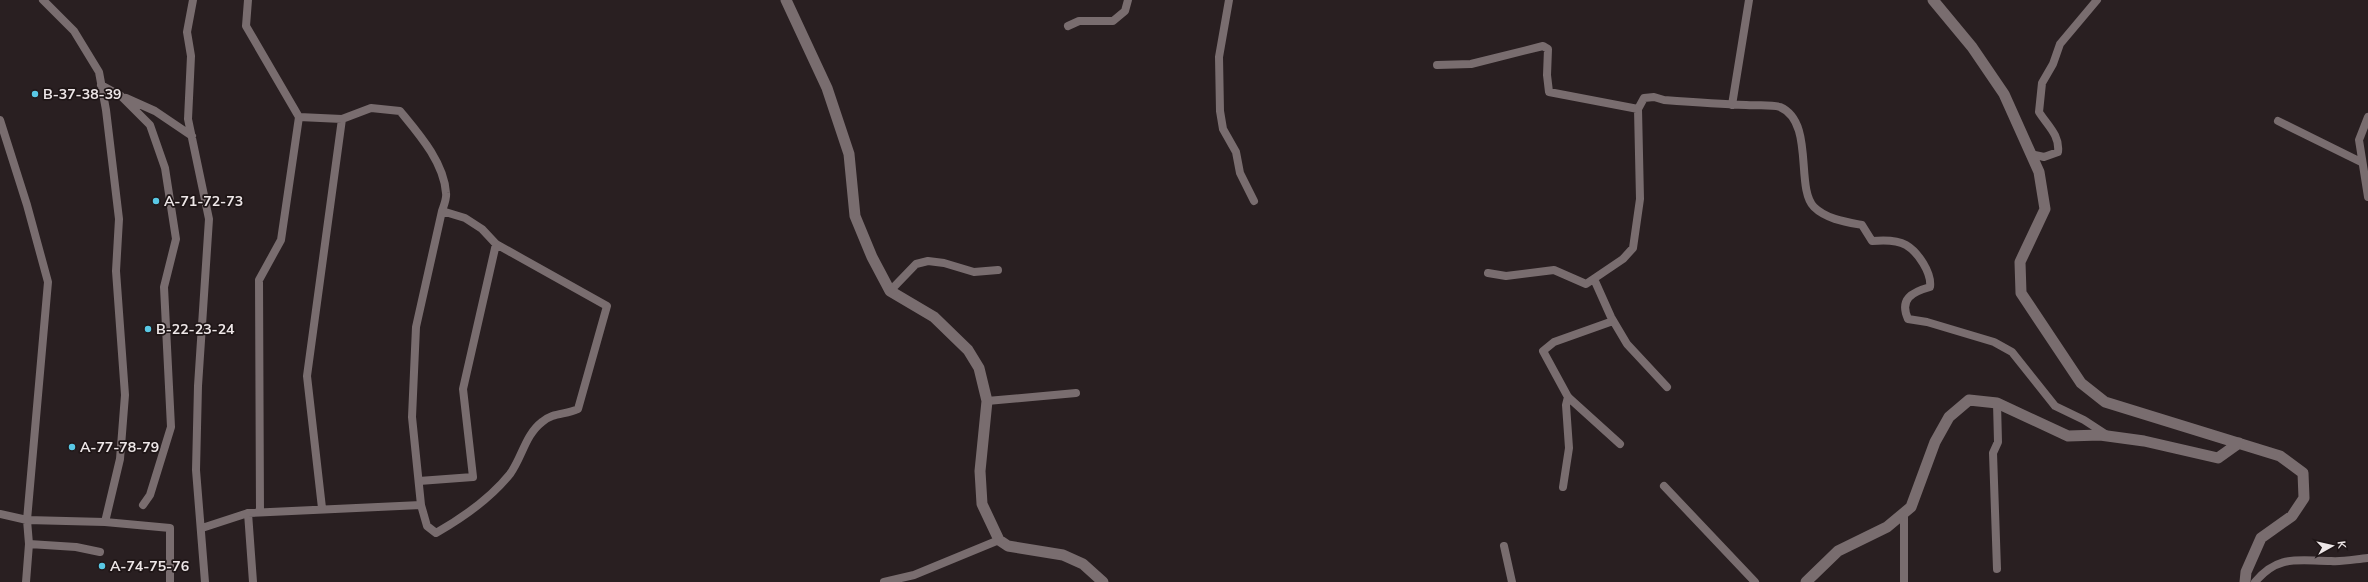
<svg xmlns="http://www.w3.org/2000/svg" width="2368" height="582" viewBox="0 0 2368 582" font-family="Mulish,sans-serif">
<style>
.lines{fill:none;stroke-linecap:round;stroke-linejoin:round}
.street{stroke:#796d6f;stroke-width:8}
.secondary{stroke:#796d6f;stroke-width:11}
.poi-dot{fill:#59c8e5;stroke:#1f1617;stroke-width:1.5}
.labels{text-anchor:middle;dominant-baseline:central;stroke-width:3.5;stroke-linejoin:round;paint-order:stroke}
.poi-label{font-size:14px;font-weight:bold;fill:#ede6e7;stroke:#1f1617;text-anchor:start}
</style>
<rect width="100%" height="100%" fill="#291f21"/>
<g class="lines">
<path class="street" d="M43,0L74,31L99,72L106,110L119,219L116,271L125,395L120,459L105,522
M193,0L187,32L191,56L188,119L209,219L198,386L196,470L205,582
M248,0L246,26L299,117L281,240L259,280L260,512
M1229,0L1219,57L1220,111L1223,129L1236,152L1240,173L1254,201
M1068,26L1079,21H1113L1125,11L1128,0
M1437,65L1471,64L1543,46L1548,49L1547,75L1549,92L1638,109
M101,85L121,96L150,125L165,168L176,239L164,287L171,427L150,495L143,505
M126,98L155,111L192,136
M1732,105L1749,0
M299,117L342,119L371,108L400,111C418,133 444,162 446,193C447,198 444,205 442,211L465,218L482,229L496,244L607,306L578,409C566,415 553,412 542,422C525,435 522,458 510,474C490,499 464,517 436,533L427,526L421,505L412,417L416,327L442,211
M2368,117L2359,140L2368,197
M0,120L27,205L48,282L27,520L29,544L26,582
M2278,121L2361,162
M2031,154L2044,157L2058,152C2060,135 2047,125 2039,112L2042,83L2053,64L2060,44L2097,0
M1488,273L1506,276L1554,270L1586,284L1623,259L1633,248L1640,199L1638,109L1644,98L1654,97L1664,100C1691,102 1719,104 1746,105C1756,106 1771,104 1780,107C1815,122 1795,188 1814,207C1826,219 1846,222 1862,225L1872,241C1882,240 1897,240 1906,245C1918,252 1932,273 1930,287C1912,292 1899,299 1908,319L1927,322L1994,342L2012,352L2055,406L2084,420L2107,435
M1594,279L1611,317L1627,344L1667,387
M890,291L916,264L928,261L944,263L974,272L998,270
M1613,321L1554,342L1543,351L1568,397L1620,444
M987,401L1076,393
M1997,403L1998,442L1993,453L1997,569
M419,481L473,477L463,389L496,244
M1664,486L1755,582
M1563,487L1569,448L1566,405L1568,397
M322,508L307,376L342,119
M248,513L253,582
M0,514L27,520L105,522L170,528V582
M202,528L248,513L421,505
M29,544L76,547L100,552
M1504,546L1512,582
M884,582L914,575L999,540
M1904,582V513
M2255,582C2278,554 2298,561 2331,561C2343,562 2356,559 2368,558"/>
<path class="secondary" d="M786,0L827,88L849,154L855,216L872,257L890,291L934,317L968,350L979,368L987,401L980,471L982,504L999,540L1008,546L1063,555L1083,564L1103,582
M1933,0L1972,47L2004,94L2039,172L2045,209L2020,262L2021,293L2081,383L2105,402L2280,456L2303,473L2304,498L2292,516L2261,538L2246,572L2245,582
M1806,582L1838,551L1887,527L1911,507L1935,442L1949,417L1969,400L1997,403L2068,436L2100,435L2144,441L2218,458L2239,443"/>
</g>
<g class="poi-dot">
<circle cx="35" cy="94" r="4"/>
<circle cx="156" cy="201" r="4"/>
<circle cx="148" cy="329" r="4"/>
<circle cx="72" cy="447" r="4"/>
<circle cx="102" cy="566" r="4"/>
</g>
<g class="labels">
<g class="poi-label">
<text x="43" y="94">B-37-38-39</text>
<text x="164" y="201">A-71-72-73</text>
<text x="156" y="329">B-22-23-24</text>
<text x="80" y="447">A-77-78-79</text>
<text x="110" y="566">A-74-75-76</text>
</g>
</g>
<g transform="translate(2332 546) rotate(82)" stroke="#1f1617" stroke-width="3" paint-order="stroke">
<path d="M0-3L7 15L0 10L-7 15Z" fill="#ede6e7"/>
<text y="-6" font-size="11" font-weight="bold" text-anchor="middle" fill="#ede6e7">K</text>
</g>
</svg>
